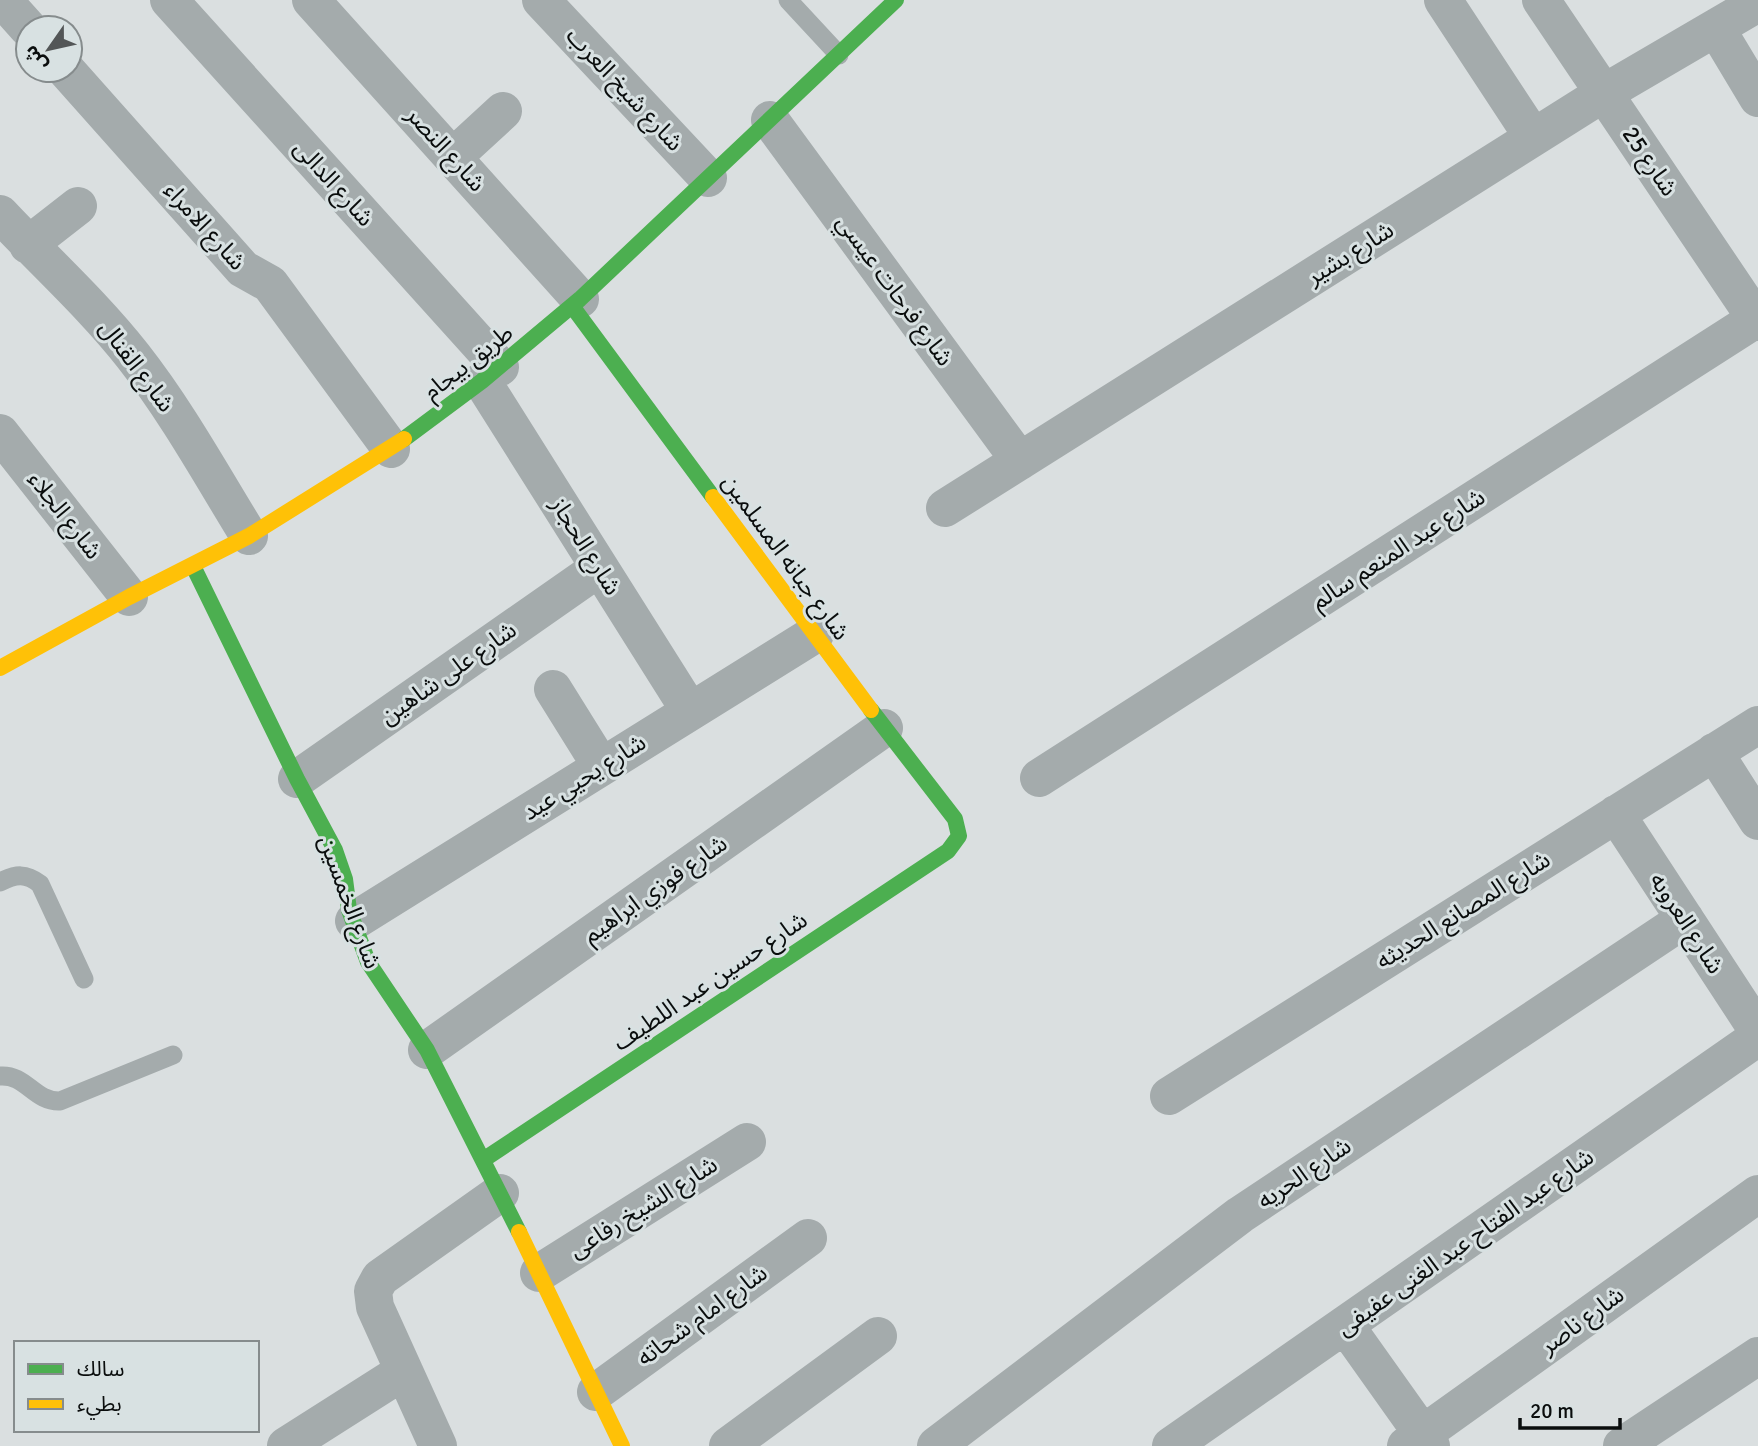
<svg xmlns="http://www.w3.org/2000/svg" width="1758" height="1446" viewBox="0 0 1758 1446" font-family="Signika,'Noto Sans Arabic',sans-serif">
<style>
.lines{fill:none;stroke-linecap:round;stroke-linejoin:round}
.lane{stroke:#a4abac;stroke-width:19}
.street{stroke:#a4abac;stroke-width:38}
.fast{stroke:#4caf50;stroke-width:16}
.slow{stroke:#ffc107;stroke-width:16}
.labels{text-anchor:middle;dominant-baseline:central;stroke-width:6;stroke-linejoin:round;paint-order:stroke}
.street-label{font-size:24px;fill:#0a0d0d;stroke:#d8e1e2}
</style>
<rect width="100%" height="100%" fill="#dadfe0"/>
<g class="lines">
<path class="lane" d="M788,0L839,55
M0,882C16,874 26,873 40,884L84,979
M0,1076C26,1074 34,1102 60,1101L173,1055"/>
<path class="street" d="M3,0L28,28
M169,0L500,367
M311,0L580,299
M541,0L708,178
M1443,0L1533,137
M1541,0L1758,322
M1716,28L1758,98
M66,70L243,269L270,284L391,449
M770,120L1020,461
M453,157L503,111
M0,214C44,261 93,305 133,356C177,412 212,476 249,536
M28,245L78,206
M482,381L690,711
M0,433L129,597
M945,508L1604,93L1758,3
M553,689L601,766
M1714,752L1758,821
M1039,778L1756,319
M297,779L599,568
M1616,814L1758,1031
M354,921L815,634
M427,1050L884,728
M1169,1096L1758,725
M539,1273L747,1142
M1345,1325L1431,1446
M596,1392L808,1238
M286,1446L404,1371
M438,1446L375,1307L373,1291L380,1278L500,1193
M728,1446L878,1336
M936,1446L1240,1215L1685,919
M1171,1446L1758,1037
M1406,1446L1758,1194
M1622,1446L1758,1356"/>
<path class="fast" d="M572,306L713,497
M404,439L482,381L580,299L896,0
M193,566L297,779L335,850L345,879L349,910L368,962L427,1050L519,1232
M483,1160L948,851L959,836L955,819L871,710"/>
<path class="slow" d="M713,497L871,710
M0,668L129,597L249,536L404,439
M519,1232L622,1446"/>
</g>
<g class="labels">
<g class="street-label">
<text transform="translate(625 89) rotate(47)">شارع شيخ العرب</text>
<text transform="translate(446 149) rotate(48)">شارع النصر</text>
<text transform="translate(1650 161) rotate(56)">شارع 25</text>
<text transform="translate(334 183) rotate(48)">شارع الدالى</text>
<text transform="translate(205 226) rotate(48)">شارع الامراء</text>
<text transform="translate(1350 253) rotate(-32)">شارع بشير</text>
<text transform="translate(895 290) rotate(54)">شارع فرحات عيسي</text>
<text transform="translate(468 362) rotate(-38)">طريق بيجام</text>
<text transform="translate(137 366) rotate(53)">شارع القنال</text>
<text transform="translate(65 515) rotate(52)">شارع الجلاء</text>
<text transform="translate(586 546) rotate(58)">شارع الحجاز</text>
<text transform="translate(1398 549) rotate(-33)">شارع عبد المنعم سالم</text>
<text transform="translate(786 557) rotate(54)">شارع جبانه المسلمين</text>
<text transform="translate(448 673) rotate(-35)">شارع على شاهين</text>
<text transform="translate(584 777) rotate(-32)">شارع يحيي عيد</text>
<text transform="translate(655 889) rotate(-35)">شارع فوزي ابراهيم</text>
<text transform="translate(350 902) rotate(70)">شارع الخمسين</text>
<text transform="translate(1463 910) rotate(-32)">شارع المصانع الحديثه</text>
<text transform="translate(1687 923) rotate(57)">شارع العروبه</text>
<text transform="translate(710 981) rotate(-34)">شارع حسين عبد اللطيف</text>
<text transform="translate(1304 1173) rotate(-34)">شارع الحريه</text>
<text transform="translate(643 1207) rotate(-32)">شارع الشيخ رفاعى</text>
<text transform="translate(1465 1242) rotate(-35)">شارع عبد الفتاح عبد الغنى عفيفى</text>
<text transform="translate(702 1315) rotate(-36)">شارع امام شحاته</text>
<text transform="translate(1582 1320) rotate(-36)">شارع ناصر</text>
</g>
</g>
<rect x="14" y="1341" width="245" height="91" fill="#d8e1e2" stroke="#868c8d" stroke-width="2"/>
<rect x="28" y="1364" width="35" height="10" fill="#4caf50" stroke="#868c8d" stroke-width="2"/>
<text x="77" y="1376" font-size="21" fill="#0a0d0d">سالك</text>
<rect x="28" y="1399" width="35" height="10" fill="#ffc107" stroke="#868c8d" stroke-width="2"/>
<text x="77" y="1411" font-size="21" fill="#0a0d0d">بطيء</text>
<g transform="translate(49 49) rotate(236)"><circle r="33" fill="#d8e1e2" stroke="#868c8d" stroke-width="2"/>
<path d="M0-5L12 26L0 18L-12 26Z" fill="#535657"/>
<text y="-10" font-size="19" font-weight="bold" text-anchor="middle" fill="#0a0d0d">ش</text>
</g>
<path d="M1520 1418v10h100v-10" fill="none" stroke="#0a0d0d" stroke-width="3.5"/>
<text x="1530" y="1418" font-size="21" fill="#0a0d0d" stroke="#d8e1e2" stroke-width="5" paint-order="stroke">20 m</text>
</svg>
